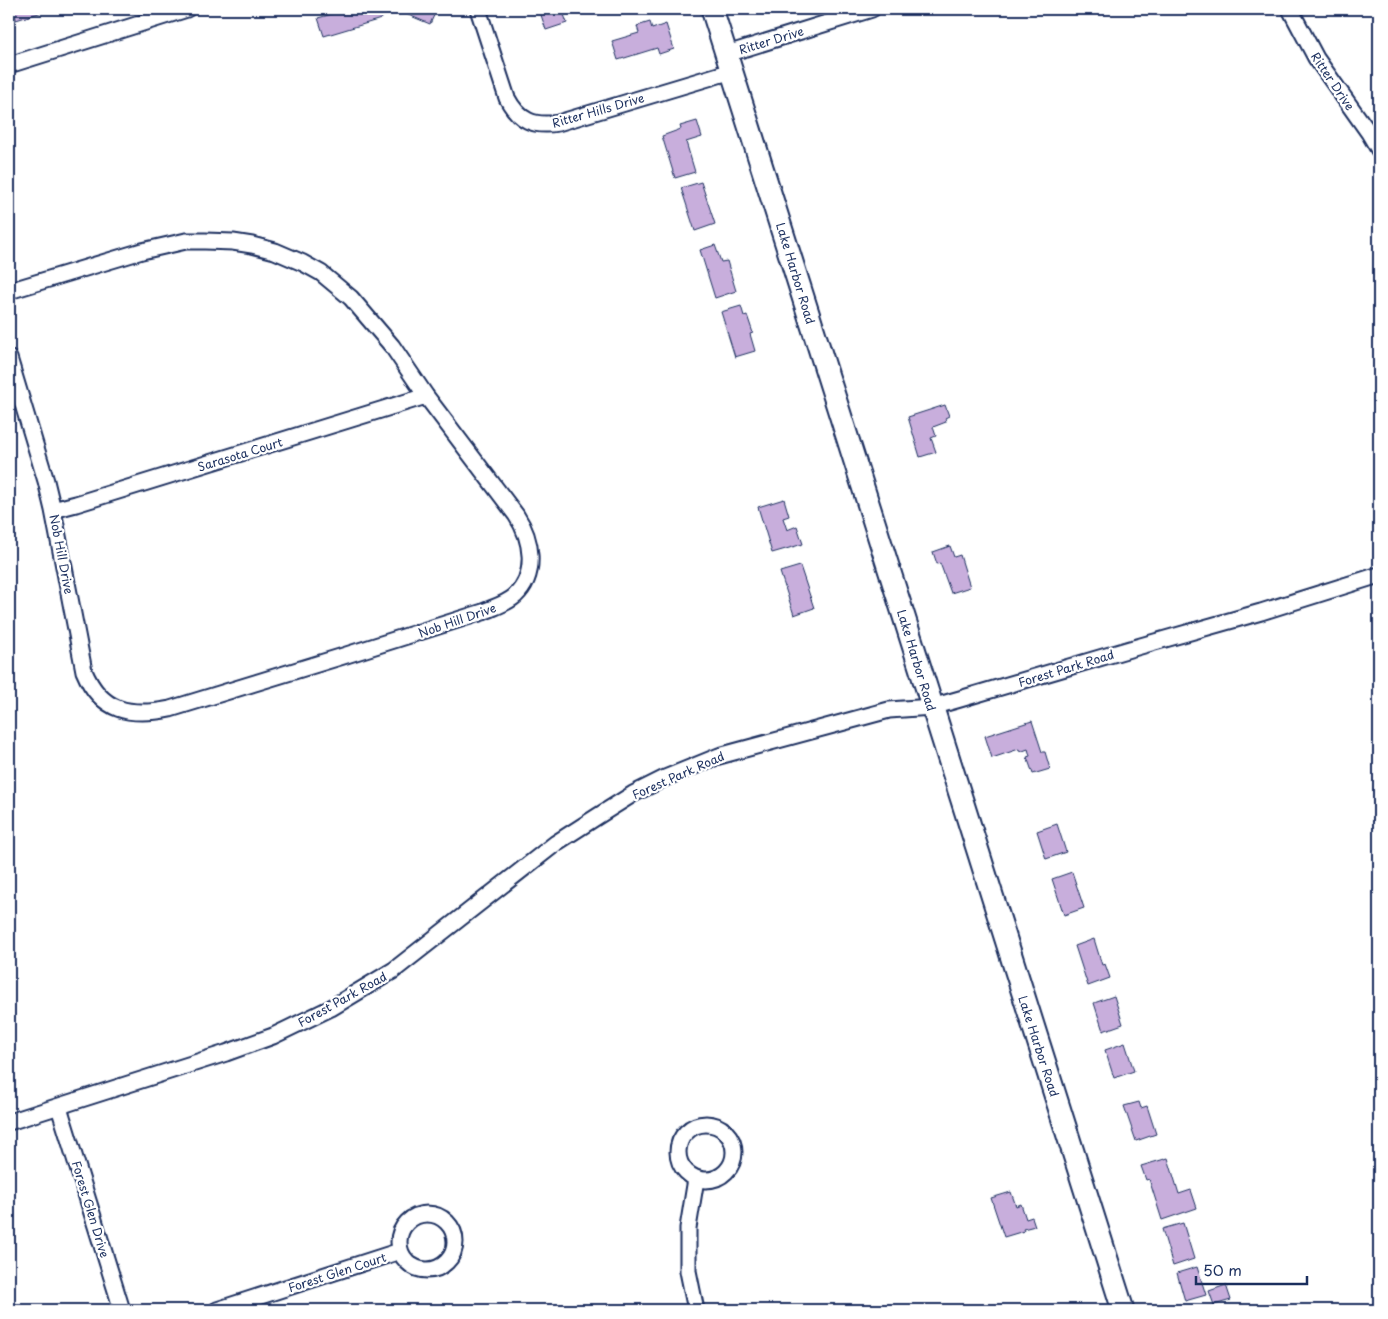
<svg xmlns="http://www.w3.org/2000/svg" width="1388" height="1319" viewBox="0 0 1388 1319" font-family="'Playpen Sans',sans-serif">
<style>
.building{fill:#c8aedc;stroke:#1b2f5e}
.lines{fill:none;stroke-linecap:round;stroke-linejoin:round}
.street-casing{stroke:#1b2f5e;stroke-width:19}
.secondary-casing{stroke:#1b2f5e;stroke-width:25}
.street{stroke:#fff;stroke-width:15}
.secondary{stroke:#fff;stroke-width:21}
.labels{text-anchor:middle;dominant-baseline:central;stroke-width:4.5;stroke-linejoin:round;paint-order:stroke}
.street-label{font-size:12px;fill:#1b2f5e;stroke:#fff}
</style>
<rect width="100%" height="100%" fill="#fff"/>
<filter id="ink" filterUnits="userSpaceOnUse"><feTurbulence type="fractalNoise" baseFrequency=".02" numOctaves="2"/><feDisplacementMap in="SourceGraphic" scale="10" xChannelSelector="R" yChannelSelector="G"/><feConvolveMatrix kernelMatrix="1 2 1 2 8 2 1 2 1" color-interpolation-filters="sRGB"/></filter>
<g filter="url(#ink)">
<path class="building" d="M13,9H52L16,20Z
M341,9H378L381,19L324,36L318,18L342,11Z
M394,9H437L430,24Z
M539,9H562L567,23L546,30Z
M650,22L652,29L666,24L674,49L659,54L657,48L618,60L612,41L639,33L637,26Z
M697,121L702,137L686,142L695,172L675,178L662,136L681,129L680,126Z
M701,182L715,224L695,231L681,188Z
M715,245L721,262L727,261L736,291L715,298L700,250Z
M741,306L744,316L747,315L753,333L750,334L755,351L735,357L721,312Z
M945,405L949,416L945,418L946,422L933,427L936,436L931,438L936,452L920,457L908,417Z
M784,499L789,516L783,518L787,530L797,526L803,544L772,553L758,507Z
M950,546L954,557L960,555L970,587L951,593L940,563L937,564L933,552Z
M800,566L814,608L794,615L780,572Z
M1032,721L1042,752H1045L1050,769L1033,774L1027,757L1030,756L1028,749L1020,752L1019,749L992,758L985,736Z
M1057,824L1066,852L1046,859L1037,831Z
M1072,872L1084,908L1064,915L1052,879Z
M1094,939L1102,965L1105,964L1110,978L1088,986L1075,946Z
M1114,996L1123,1024L1103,1031L1094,1003Z
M1125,1043L1134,1071L1114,1078L1105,1050Z
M1139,1102L1141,1108L1147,1106L1156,1134L1136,1141L1124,1106Z
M1168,1158L1179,1194L1191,1190L1197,1208L1162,1220L1149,1179L1146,1180L1141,1166Z
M1011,1192L1016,1206L1021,1204L1026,1219L1032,1217L1035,1226L1023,1229L1024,1231L1004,1237L991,1198Z
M1183,1223L1194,1259L1173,1266L1162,1229Z
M1197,1267L1206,1295L1185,1301L1177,1273Z
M1226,1285L1231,1300L1214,1305L1209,1291Z"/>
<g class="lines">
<g class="street-casing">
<path id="street" d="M478,9L507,98C519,121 534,127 558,123L732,71
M1290,9L1316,58L1369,133L1379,150
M727,54L872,9
M9,65L187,9
M9,291L142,251L186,241H205L233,242L252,245L275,251L303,263L321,273L351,298L392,346L426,396L516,515C532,539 538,574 515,596C506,604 494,607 483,612L340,657L170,709C130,717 101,712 84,671L53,510L46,481L9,358
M53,510L76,504L426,396
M59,1107L122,1310
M9,1122L226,1053L273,1036L331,1008L394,970L556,843L598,816L633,794L665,778L719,756L889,710L932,707L960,699L1130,649L1261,612L1379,575
M678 1152a28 28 0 1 1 56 0a28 28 0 1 1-56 0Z
M399 1242a28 28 0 1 1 56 0a28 28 0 1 1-56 0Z
M217,1310L400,1251
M696,1310L688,1271V1228L696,1179"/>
</g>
<g class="secondary-casing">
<path id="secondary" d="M712,9L1123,1310"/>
</g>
<use href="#street" class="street"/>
<use href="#secondary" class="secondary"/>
</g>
</g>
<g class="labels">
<g class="street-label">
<text transform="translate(771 40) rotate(-17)">Ritter Drive</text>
<text transform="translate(1333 81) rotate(56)">Ritter Drive</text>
<text transform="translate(598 110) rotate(-16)">Ritter Hills Drive</text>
<text transform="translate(796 273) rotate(73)">Lake Harbor Road</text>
<text transform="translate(240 454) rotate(-17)">Sarasota Court</text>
<text transform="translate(62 554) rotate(79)">Nob Hill Drive</text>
<text transform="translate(457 620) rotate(-19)">Nob Hill Drive</text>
<text transform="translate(917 660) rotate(73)">Lake Harbor Road</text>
<text transform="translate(1066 668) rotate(-17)">Forest Park Road</text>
<text transform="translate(678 775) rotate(-24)">Forest Park Road</text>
<text transform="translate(342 999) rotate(-29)">Forest Park Road</text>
<text transform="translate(1039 1046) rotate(72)">Lake Harbor Road</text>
<text transform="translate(91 1209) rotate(73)">Forest Glen Drive</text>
<text transform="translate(337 1272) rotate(-18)">Forest Glen Court</text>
</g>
</g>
<rect width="1388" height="1319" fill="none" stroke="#fff" stroke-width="30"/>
<rect x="15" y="15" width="1358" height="1289" fill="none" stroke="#1b2f5e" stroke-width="2" filter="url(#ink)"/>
<path d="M1196 1276v8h111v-8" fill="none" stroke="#1b2f5e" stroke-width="2.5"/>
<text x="1203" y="1276" font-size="15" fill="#1b2f5e" stroke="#ffffff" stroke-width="4" paint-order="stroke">50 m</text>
</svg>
